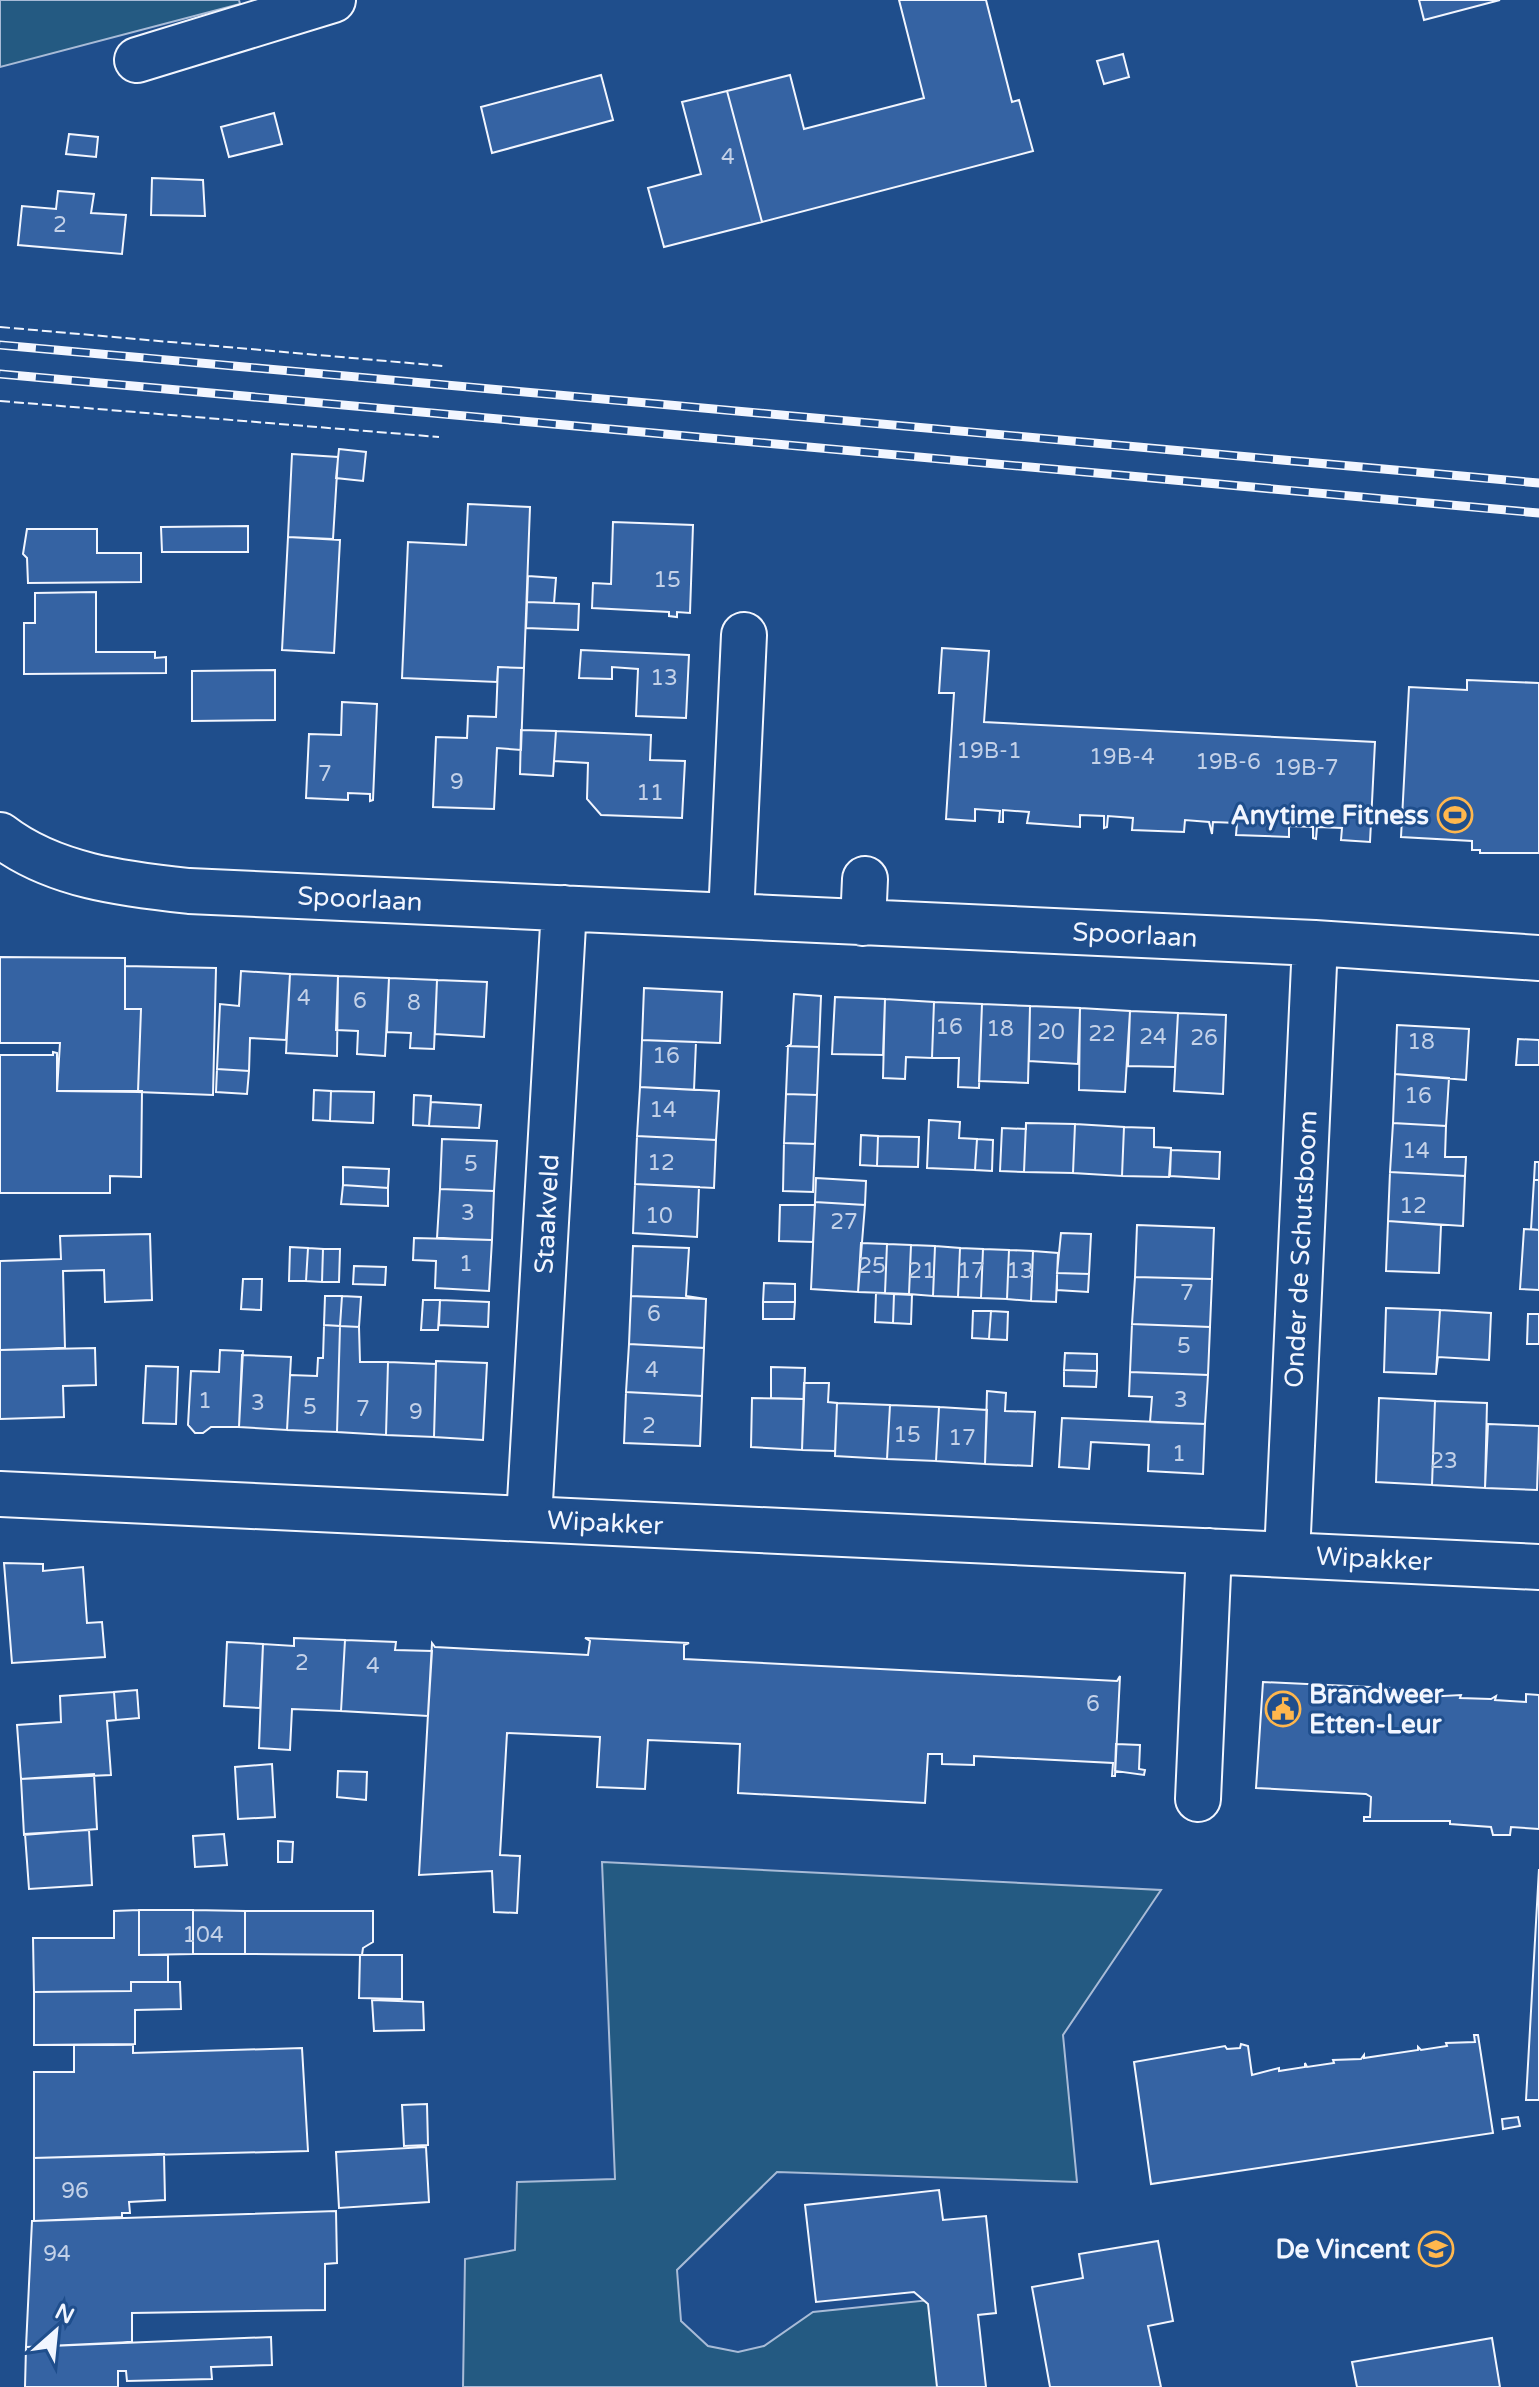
<svg xmlns="http://www.w3.org/2000/svg" width="1539" height="2387" viewBox="0 0 1539 2387" font-family="'Varela Round',sans-serif">
<style>
.green{fill:#245a82;stroke:#a8bbd7;stroke-width:2}
.building{fill:#3563a3;stroke:#f2f6ff;stroke-width:2}
.lines{fill:none;stroke-linecap:round;stroke-linejoin:round}
.minor-casing{stroke:#f2f6ff;stroke-width:48}
.minor{stroke:#1f4e8c;stroke-width:44}
.rail-casing{stroke:#f2f6ff;stroke-width:9}
.rail{stroke:#1f4e8c;stroke-width:6;stroke-dasharray:18;stroke-linecap:butt}
.fence{stroke:#f2f6ff;stroke-width:2;stroke-dasharray:10 4;stroke-linecap:butt}
.labels{text-anchor:middle;dominant-baseline:central;stroke-width:6;stroke-linejoin:round;paint-order:stroke}
.number-label{font-size:22px;fill:#c3d1e8}
.poi-label{font-size:26px;font-weight:bold;fill:#f2f6ff;stroke:#1f4e8c;text-anchor:end}
.street-label{font-size:26px;fill:#f2f6ff;stroke:#1f4e8c}
</style>
<rect width="100%" height="100%" fill="#1f4e8c"/>
<path class="green" d="M0,0H239L240,4L0,67Z
M602,1862L1161,1890L1063,2035L1077,2182L777,2172L677,2270L681,2321L708,2346L738,2352L764,2346L813,2312L930,2300L940,2387H463L465,2259L515,2250L517,2182L615,2179Z"/>
<path class="building" d="M899,0H986L1012,102L1019,100L1033,151L762,222L727,91L790,75L804,129L924,98Z
M1419,0H1500L1424,20Z
M1123,54L1129,77L1104,84L1097,61Z
M601,75L613,120L492,153L481,107Z
M727,91L762,222L664,247L648,188L701,174L682,102Z
M274,113L282,144L229,157L221,127Z
M69,134L98,137L96,157L66,154Z
M152,178L203,180L205,216L151,215Z
M58,191L94,194L91,213L126,215L122,254L18,245L22,206L56,209Z
M339,449L366,452L363,481L336,478Z
M292,454L338,457L333,539L288,537Z
M468,504L530,507L524,668L498,667L497,682L402,678L408,542L466,545Z
M613,522L693,525L690,613L677,612V617L669,616V612L592,608L593,583L611,584Z
M248,526V552H162L161,527Z
M27,529H97V553H141V582L28,583L27,558L23,554Z
M288,537L340,540L334,653L282,650Z
M528,576L556,578L554,603L527,602Z
M96,592V652H155V658L166,657V673L24,674V623H35V593Z
M527,602L579,604L578,630L526,628Z
M942,648L989,651L984,722L1375,742L1370,842L1341,840L1342,828L1317,827L1316,839L1313,838V827L1289,826V837L1236,835L1237,823L1213,822L1212,834L1209,822L1185,820L1184,832L1132,830L1133,818L1108,816L1107,827L1104,828V816L1080,815V827L1027,823L1029,812L1003,810V822H999L1000,811L975,809V821L946,819L954,693H939Z
M581,650L689,655L686,718L636,716L638,669L612,667V679L579,678Z
M498,667L524,668L521,750L497,748L494,809L433,807L436,737L467,738L468,716L496,717Z
M275,670V720L192,721V671Z
M1467,680L1539,683V853H1480V850H1472V841L1401,837L1409,687L1467,690Z
M342,702L377,704L373,800L370,801V794L348,793V800L306,798L309,734L341,735Z
M521,730L556,731L553,776L520,774Z
M556,731L651,735L650,760L685,761L682,818L601,815L587,799L588,763L554,761Z
M0,957L125,958V1009H141L138,1092L57,1091L60,1043H0Z
M125,966L216,968L213,1095L138,1092L141,1009H125Z
M241,971L290,974L286,1040L250,1038L249,1071L217,1069L220,1004L239,1006Z
M290,974L338,976L337,1056L286,1053Z
M338,976L389,978L385,1056L357,1054L358,1031L336,1030Z
M389,978L437,980L434,1049L410,1048L411,1033L387,1032Z
M437,980L487,982L484,1037L435,1034Z
M644,988L722,992L720,1043L642,1040Z
M794,994L821,996L819,1047L788,1046L791,1044Z
M835,997L885,999L883,1055L832,1054Z
M885,999L934,1002L932,1058L906,1057L905,1079L883,1078Z
M934,1002L982,1004L979,1088L958,1087L959,1058H932Z
M982,1004L1030,1006L1028,1083L979,1081Z
M1030,1006L1080,1008L1078,1064L1029,1061Z
M1080,1008L1130,1011L1125,1092L1079,1090Z
M1130,1011L1178,1013L1175,1067L1128,1066Z
M1178,1013L1226,1015L1223,1094L1174,1091Z
M1397,1025L1469,1029L1466,1080L1395,1074Z
M1518,1039L1539,1040V1065H1516Z
M642,1040L696,1042L694,1090L640,1087Z
M788,1046L819,1047L817,1095L786,1094Z
M53,1052L57,1053V1091H142L141,1177L110,1176V1193H0V1055H53Z
M217,1069L249,1071L247,1094L216,1092Z
M1395,1074L1449,1078L1446,1126L1393,1123Z
M640,1087L719,1091L716,1140L637,1136Z
M314,1090L331,1091L330,1121L313,1120Z
M331,1091L374,1092L373,1123L330,1121Z
M786,1094L817,1095L815,1144L784,1143Z
M414,1095L431,1096L429,1126L413,1125Z
M431,1102L481,1105L479,1128L429,1126Z
M929,1120L960,1122L959,1138L977,1139L975,1170L927,1168Z
M1026,1123L1075,1124L1073,1173L1024,1172Z
M1026,1123L1024,1172L1000,1171L1002,1128L1026,1129Z
M1393,1123L1446,1126L1445,1157H1466L1465,1176L1390,1172Z
M1075,1124L1124,1127L1122,1176L1073,1173Z
M1124,1127L1154,1128V1147L1171,1148L1169,1177L1122,1176Z
M861,1135L878,1136L877,1166L860,1165Z
M637,1136L716,1140L714,1188L635,1184Z
M878,1136L919,1137L918,1167L877,1166Z
M442,1139L497,1141L494,1191L440,1189Z
M977,1139L993,1140L992,1171L975,1170Z
M784,1143L815,1144L813,1192L783,1191Z
M1171,1150L1220,1152L1219,1179L1170,1176Z
M1535,1162H1539V1180H1534Z
M343,1167L389,1169L388,1188L343,1185Z
M1390,1172L1465,1176L1463,1226L1388,1221Z
M816,1178L866,1181L865,1205L815,1202Z
M1534,1180H1539V1230L1531,1229Z
M635,1184L699,1187L697,1237L633,1233Z
M343,1185L388,1188V1206L341,1204Z
M440,1189L494,1191L492,1240L437,1238Z
M815,1202L865,1205L858,1292L811,1289Z
M780,1205H815L813,1242L779,1241Z
M1388,1221L1441,1225L1439,1273L1386,1271Z
M1137,1225L1214,1228L1212,1279L1135,1277Z
M1524,1229L1539,1230V1290L1520,1289Z
M1061,1233L1091,1234L1089,1274L1057,1273Z
M150,1234L152,1300L105,1302L104,1270L63,1271L65,1348L0,1350V1261L61,1259L60,1236Z
M414,1238L492,1240L489,1291L435,1288L436,1261L413,1260Z
M861,1243L887,1244L885,1293L858,1292Z
M887,1244L911,1245L909,1294L885,1293Z
M911,1245L935,1246L933,1296L909,1294Z
M633,1246L689,1248L686,1296L706,1299L631,1296Z
M935,1246L960,1248L958,1297L933,1296Z
M290,1247L308,1248L306,1281H289Z
M308,1248L323,1249L322,1282L306,1281Z
M960,1248L983,1249L981,1298L958,1297Z
M323,1249H340L339,1282H322Z
M983,1249L1009,1250L1007,1299L981,1298Z
M1009,1250L1033,1251L1031,1301L1007,1299Z
M1033,1251L1058,1253L1056,1302L1031,1301Z
M354,1266L386,1267L385,1285L353,1284Z
M1057,1273L1089,1274L1088,1292L1057,1290Z
M1135,1277L1212,1279L1210,1327L1132,1324Z
M243,1279H262L261,1310L241,1309Z
M764,1283L795,1284V1302H763Z
M876,1293L894,1294L893,1323L875,1322Z
M894,1294L912,1295L911,1324L893,1323Z
M325,1296H342L340,1326L324,1325Z
M342,1296L361,1297L359,1327L340,1326Z
M631,1296L706,1299L704,1348L629,1344Z
M423,1300H440L438,1330H421Z
M440,1300L489,1302L488,1327L439,1325Z
M763,1302H795L794,1319H763Z
M1386,1308L1440,1310L1436,1374L1384,1372Z
M1440,1310L1491,1313L1489,1360L1438,1357L1436,1374Z
M973,1311H991L989,1339L972,1338Z
M991,1311L1008,1312L1007,1340L989,1339Z
M1528,1314H1539V1344H1527Z
M1132,1324L1210,1327L1208,1375L1130,1372Z
M324,1325L340,1326L337,1432L287,1430L290,1375L317,1376L318,1358H323Z
M340,1326L359,1327L360,1362H388L386,1435L337,1432Z
M629,1344L704,1348L702,1396L626,1392Z
M95,1348L96,1385L63,1386L64,1417L0,1419V1350Z
M220,1350L243,1351L239,1427H211L203,1433H195L188,1425L191,1371L219,1372Z
M1065,1353L1097,1354V1371L1064,1370Z
M242,1355L291,1357L287,1430L239,1427Z
M436,1361L487,1363L483,1440L434,1437Z
M388,1362L436,1364L434,1437L386,1435Z
M146,1366L178,1367L176,1424L143,1423Z
M771,1367L805,1368L804,1399L771,1398Z
M1064,1370L1097,1371L1096,1387L1064,1386Z
M1130,1372L1208,1375L1205,1424L1150,1422L1152,1397L1129,1396Z
M804,1383H829L828,1402L837,1403L835,1451L802,1450Z
M987,1391L1006,1393L1005,1411L1035,1412L1032,1466L985,1464Z
M626,1392L702,1396L700,1446L624,1443Z
M752,1398L804,1399L802,1450L751,1447Z
M1379,1398L1435,1401L1432,1485L1376,1482Z
M1435,1401L1487,1403L1485,1488L1432,1485Z
M837,1403L890,1405L887,1459L835,1456Z
M890,1405L939,1407L936,1461L887,1459Z
M939,1407L987,1410L985,1464L936,1461Z
M1062,1418L1205,1424L1203,1474L1148,1471L1149,1445L1091,1442L1089,1469L1059,1467Z
M1488,1424L1539,1426L1537,1490L1485,1488Z
M4,1563L43,1564V1571L83,1567L87,1623L102,1622L105,1657L12,1663Z
M294,1638L345,1640L341,1711L292,1709L290,1750L259,1748L263,1644L294,1646Z
M585,1638L689,1643L684,1645V1659L1117,1681L1120,1676L1115,1776H1112L1113,1763L974,1756V1765L942,1764V1754H928L925,1803L738,1793L740,1744L648,1740L645,1789L597,1787L600,1737L507,1733L500,1855L520,1856L517,1913L494,1912L492,1871L419,1875L432,1643L435,1647L588,1655L590,1641Z
M345,1640L396,1642L395,1650L432,1651L428,1716L341,1711Z
M227,1642L263,1644L260,1708L224,1706Z
M1263,1682L1391,1688V1695L1425,1693V1697L1461,1695L1460,1698L1491,1699L1496,1696L1495,1700L1526,1702V1694L1539,1695V1829L1511,1827L1510,1835H1493L1491,1827L1450,1824V1821H1364V1817H1370L1371,1797L1366,1794L1256,1788Z
M137,1690L139,1718L116,1720L114,1692Z
M114,1692L116,1720L107,1721L111,1775L21,1779L17,1725L61,1722L60,1696Z
M1116,1744L1140,1745L1139,1769L1145,1770L1144,1775L1115,1771Z
M272,1764L275,1817L238,1819L235,1767Z
M338,1771L367,1772L366,1800L337,1797Z
M94,1774L97,1829L24,1835L21,1779Z
M89,1830L92,1885L29,1889L25,1834Z
M224,1834L227,1865L195,1867L193,1836Z
M278,1841L293,1842L292,1862H278Z
M1539,1869V2100H1526Z
M139,1910V1955H168V1982H131V1991L34,1992L33,1938H114V1911Z
M139,1910H193V1954L139,1955Z
M193,1910L245,1911V1954H193Z
M245,1911H373V1942L363,1948L362,1955L245,1954Z
M360,1955H402V1999L359,1998Z
M131,1982H180L181,2009L135,2010V2044L34,2045V1992L131,1991Z
M372,2000L423,2002L424,2030L374,2031Z
M1474,2035H1478L1493,2133L1151,2184L1134,2062L1225,2046L1227,2049L1240,2048L1241,2044L1248,2046L1252,2075L1279,2068V2071L1305,2067V2063L1307,2067L1334,2063L1333,2060L1361,2059L1364,2055V2058L1418,2050V2047L1421,2050L1447,2046L1446,2043L1475,2042Z
M74,2045H133V2053L302,2048L308,2151L34,2158V2072H74Z
M427,2104L428,2145L404,2146L402,2105Z
M1518,2117L1520,2126L1503,2129L1502,2119Z
M426,2147L429,2202L339,2208L336,2152Z
M164,2154L165,2200L129,2202L130,2213H122V2217L34,2221V2158Z
M939,2190L943,2220L986,2216L996,2313L978,2315L986,2387H937L928,2304L914,2292L816,2302L805,2205Z
M336,2211L337,2263L325,2264V2310L132,2313V2342L26,2347L32,2221Z
M1158,2241L1173,2321L1148,2326L1161,2387H1050L1032,2287L1083,2278L1079,2254Z
M271,2337L272,2365L211,2367L212,2379L127,2381L126,2371H118V2387H25L26,2347Z
M1492,2338L1500,2387H1357L1352,2362Z"/>
<g class="lines">
<g class="minor-casing">
<path id="minor" d="M137,60L333,0
M0,835C53,876 124,884 189,891L1315,943L1539,958
M731,916L744,635
M863,923L865,879
M0,1494L1539,1567
M529,1519L564,908
M1287,1555L1315,943
M1198,1799L1209,1551"/>
</g>
<use href="#minor" class="minor"/>
<g class="rail-casing">
<path id="rail" d="M0,345L1539,483
M0,374L1539,513"/>
</g>
<use href="#rail" class="rail"/>
<path class="fence" d="M0,327L443,366
M0,401L439,437"/>
</g>
<defs>
<g id="stadium-ring" transform="scale(1.8)"><circle r="9.5" fill="#1f4e8c" stroke="#ffb74d" stroke-width="1.5"/><path d="M0-5a6.5 5 0 1 0 0 10a6.5 5 0 1 0 0-10ZM-3.5-1.8h7v3.6h-7Z" fill="#ffb74d"/></g>
<g id="civic-ring" transform="scale(1.8)"><circle r="9.5" fill="#1f4e8c" stroke="#ffb74d" stroke-width="1.5"/><path d="M-.6-6.5H3V-4.5H.6V-3L4-1V1h2V6H-6V1h2V-1L-.6-3ZM-1.2 2.5V6h2.4V2.5Z" fill="#ffb74d"/></g>
<g id="school-ring" transform="scale(1.8)"><circle r="9.5" fill="#1f4e8c" stroke="#ffb74d" stroke-width="1.5"/><path d="M0-5L7-2L0 1L-7-2ZM-4 1L0 2.5L4 1V4Q0 6-4 4Z" fill="#ffb74d"/></g>
</defs>
<g fill-rule="evenodd">
<use href="#stadium-ring" x="1455" y="815"/>
<use href="#civic-ring" x="1283" y="1709"/>
<use href="#school-ring" x="1436" y="2249"/>
</g>
<g class="labels">
<g class="number-label">
<text x="728" y="157">4</text>
<text x="60" y="225">2</text>
<text x="667" y="580">15</text>
<text x="664" y="678">13</text>
<text x="989" y="751">19B-1</text>
<text x="1122" y="757">19B-4</text>
<text x="1228" y="762">19B-6</text>
<text x="1306" y="768">19B-7</text>
<text x="325" y="774">7</text>
<text x="457" y="782">9</text>
<text x="650" y="793">11</text>
<text x="304" y="998">4</text>
<text x="360" y="1001">6</text>
<text x="414" y="1003">8</text>
<text x="949" y="1027">16</text>
<text x="1000" y="1029">18</text>
<text x="1051" y="1032">20</text>
<text x="1102" y="1034">22</text>
<text x="1153" y="1037">24</text>
<text x="1204" y="1038">26</text>
<text x="1421" y="1042">18</text>
<text x="666" y="1056">16</text>
<text x="1418" y="1096">16</text>
<text x="663" y="1110">14</text>
<text x="1416" y="1151">14</text>
<text x="661" y="1163">12</text>
<text x="471" y="1164">5</text>
<text x="1413" y="1206">12</text>
<text x="468" y="1213">3</text>
<text x="659" y="1216">10</text>
<text x="844" y="1222">27</text>
<text x="466" y="1264">1</text>
<text x="872" y="1266">25</text>
<text x="922" y="1271">21</text>
<text x="971" y="1271">17</text>
<text x="1020" y="1271">13</text>
<text x="1187" y="1293">7</text>
<text x="654" y="1314">6</text>
<text x="1184" y="1346">5</text>
<text x="652" y="1370">4</text>
<text x="1181" y="1400">3</text>
<text x="205" y="1401">1</text>
<text x="258" y="1403">3</text>
<text x="310" y="1407">5</text>
<text x="363" y="1409">7</text>
<text x="416" y="1412">9</text>
<text x="649" y="1426">2</text>
<text x="907" y="1435">15</text>
<text x="962" y="1438">17</text>
<text x="1179" y="1454">1</text>
<text x="1444" y="1461">23</text>
<text x="302" y="1663">2</text>
<text x="373" y="1666">4</text>
<text x="1093" y="1704">6</text>
<text x="203" y="1935">104</text>
<text x="75" y="2191">96</text>
<text x="57" y="2254">94</text>
</g>
<g class="poi-label">
<text x="1429" y="815">Anytime Fitness</text>
<text x="1309" y="1694" text-anchor="start">Brandweer<tspan x="1309" dy="30">Etten-Leur</tspan></text>
<text x="1410" y="2249">De Vincent</text>
</g>
<g class="street-label">
<text transform="translate(360 899) rotate(3)">Spoorlaan</text>
<text transform="translate(1135 935) rotate(3)">Spoorlaan</text>
<text transform="translate(547 1214) rotate(-87)">Staakveld</text>
<text transform="translate(1301 1249) rotate(-87)">Onder de Schutsboom</text>
<text transform="translate(605 1523) rotate(3)">Wipakker</text>
<text transform="translate(1374 1559) rotate(3)">Wipakker</text>
</g>
</g>
<g transform="translate(56 2331) rotate(27)" stroke="#1f4e8c" stroke-width="6" paint-order="stroke">
<path d="M0-6L14 30L0 20L-14 30Z" fill="#f2f6ff"/>
<text y="-12" font-size="22" font-weight="bold" text-anchor="middle" fill="#f2f6ff">N</text>
</g>
</svg>
